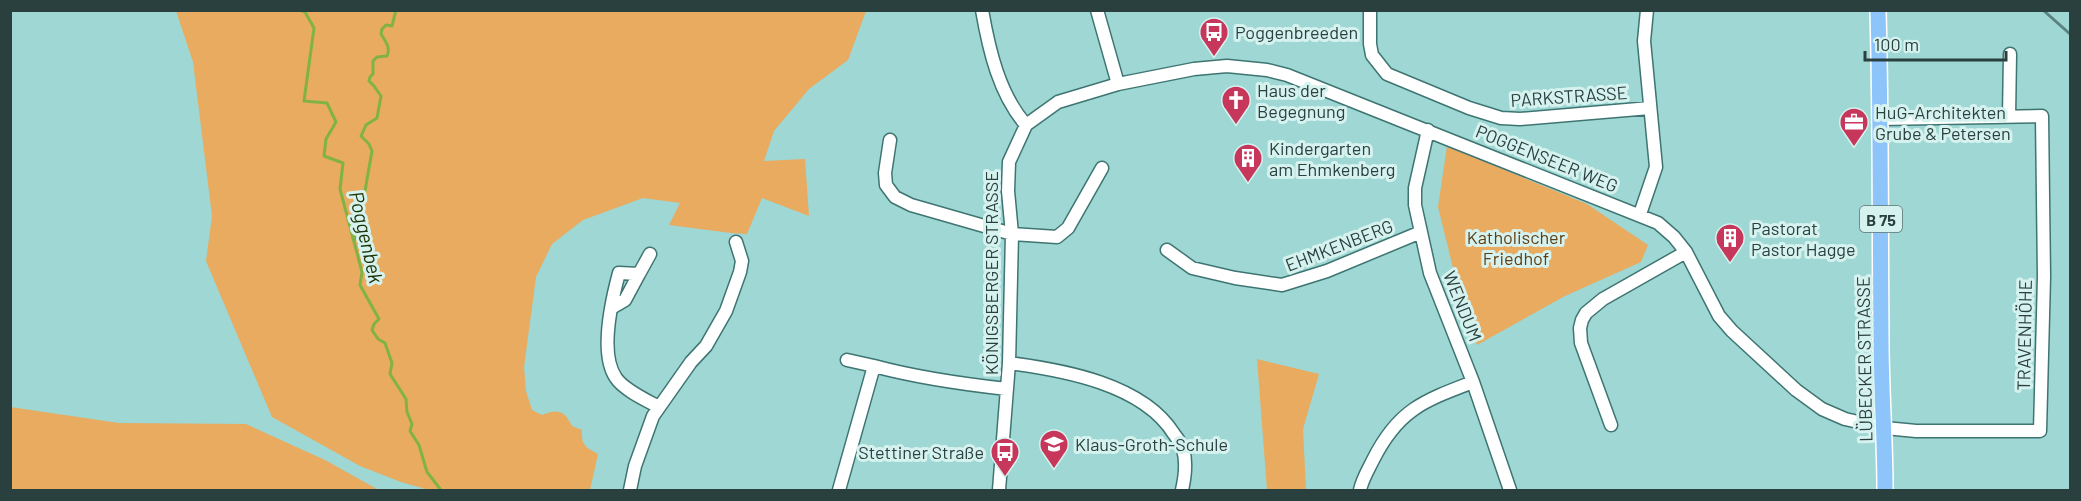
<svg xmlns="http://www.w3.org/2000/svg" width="2081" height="501" viewBox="0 0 2081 501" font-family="Barlow,sans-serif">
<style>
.green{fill:#e8ab60}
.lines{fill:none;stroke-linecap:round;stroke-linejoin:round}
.stream{stroke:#80b344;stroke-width:3}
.minor-casing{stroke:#3e7572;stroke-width:15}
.major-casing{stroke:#fff;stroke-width:18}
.minor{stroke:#fff;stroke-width:12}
.major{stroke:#8dc5fb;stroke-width:15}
.rail{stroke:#5c8280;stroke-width:3}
.labels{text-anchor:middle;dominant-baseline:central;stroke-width:6;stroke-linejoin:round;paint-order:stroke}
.shield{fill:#d6f2ef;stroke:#5d7574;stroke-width:1.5}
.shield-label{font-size:16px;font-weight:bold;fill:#29403f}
.poi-label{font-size:18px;fill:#29403f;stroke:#d6f2ef;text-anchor:start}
.street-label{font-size:18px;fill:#29403f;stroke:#d6f2ef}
.park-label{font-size:18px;fill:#5e3e13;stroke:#d6f2ef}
.water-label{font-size:20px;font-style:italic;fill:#1f3205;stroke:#d6f2ef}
</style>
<rect width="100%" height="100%" fill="#9ed7d3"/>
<path class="green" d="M176,11V10L866,11L848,60L809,89L774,131L764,161L805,159L809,216L762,198L747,234L731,233L669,225L680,203L643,198L583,220L552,244L536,277L524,367L526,391L532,410L542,415C558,408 565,411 572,426L582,430C581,445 585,447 598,454L590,490H429L401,482L360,466L272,417L206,261L212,216L193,62Z
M1447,146L1587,204L1648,245L1641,262L1565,296L1477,345L1455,276L1438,207Z
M1257,359L1319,374L1303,429L1306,490H1267Z
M10,407L119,423L246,424L325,460L377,489L388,490H11Z"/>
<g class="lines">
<path class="stream" d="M300,10L305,12L314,28L304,101L327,103L336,122L326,139L324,156L343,163L340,189L362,272L360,285L379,319L374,324L372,330L378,339L385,343L392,363L390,374L406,399L407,412L412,424L410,431L419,445L427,472L441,490
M355,240L362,208L372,151L369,144L361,136L366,125L377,118L381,96L374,86L369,81L370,77L373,74V61L377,57L387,56C391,47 385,41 381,34L382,29L386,25L392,26L396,10"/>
<g class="minor-casing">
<path id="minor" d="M982,10C989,50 999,94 1026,125
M1097,10L1118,84
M1370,10V44L1372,55L1387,74L1469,108L1501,118L1520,119L1650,108
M2009,117L2010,54
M1428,130L1415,188V205L1430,273L1473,382L1510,490
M890,140L885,173L886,185L895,197L911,205L1012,234L1057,237L1068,228L1102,168
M1640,214L1656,167L1644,41L1647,10
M1167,250L1192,268L1235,278L1282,285L1327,271L1421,232
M639,274L650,254
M613,307L625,300L639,274L619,273C612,299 599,354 616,378C624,390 646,400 659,407
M847,360L874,366
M1009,363C1063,370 1143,384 1174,434C1177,438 1182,444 1183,449C1187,463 1185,477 1182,490
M1611,425L1581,343L1580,328L1582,320L1586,313L1603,299L1686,252
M630,490L635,466L653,416L691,362L706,346L726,311L740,272L742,261L736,242
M839,490L874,366C918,378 962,384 1007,389
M999,490L1009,363L1012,234L1008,191L1009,162L1026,125L1058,102L1118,84L1194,69L1227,66L1267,70L1287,75L1658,223L1674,237L1686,252L1719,316L1732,331L1796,390L1822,409L1845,419L1885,428L1916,431H2040L2044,277L2042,116L1880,119
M1360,490C1362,480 1368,470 1373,460C1398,410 1423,401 1473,382"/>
</g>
<g class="major-casing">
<path id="major" d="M1878,10C1881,120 1880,230 1881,340C1881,390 1885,440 1885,490"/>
</g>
<use href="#minor" class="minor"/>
<use href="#major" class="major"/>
<path class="rail" d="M2043,10L2070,34"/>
</g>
<defs>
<g id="bus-pin" transform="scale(1.5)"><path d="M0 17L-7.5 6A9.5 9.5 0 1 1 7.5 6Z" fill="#c6375b" stroke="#d6f2ef"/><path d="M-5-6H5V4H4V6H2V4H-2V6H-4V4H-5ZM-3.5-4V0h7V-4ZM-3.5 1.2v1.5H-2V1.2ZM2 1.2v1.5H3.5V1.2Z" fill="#fff"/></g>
<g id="church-pin" transform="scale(1.5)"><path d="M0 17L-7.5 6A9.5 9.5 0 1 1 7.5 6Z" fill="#c6375b" stroke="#d6f2ef"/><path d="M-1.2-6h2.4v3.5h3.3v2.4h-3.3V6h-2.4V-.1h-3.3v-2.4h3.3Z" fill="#fff"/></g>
<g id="office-pin" transform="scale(1.5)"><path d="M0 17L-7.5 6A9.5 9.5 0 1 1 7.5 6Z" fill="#c6375b" stroke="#d6f2ef"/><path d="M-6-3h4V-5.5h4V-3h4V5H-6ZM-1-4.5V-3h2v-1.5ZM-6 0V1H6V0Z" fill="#fff"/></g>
<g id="building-pin" transform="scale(1.5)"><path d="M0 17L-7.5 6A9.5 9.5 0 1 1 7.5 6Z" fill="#c6375b" stroke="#d6f2ef"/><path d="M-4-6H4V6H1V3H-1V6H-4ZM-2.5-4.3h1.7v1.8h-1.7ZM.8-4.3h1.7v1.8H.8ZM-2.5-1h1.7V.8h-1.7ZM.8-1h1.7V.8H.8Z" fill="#fff"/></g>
<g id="school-pin" transform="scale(1.5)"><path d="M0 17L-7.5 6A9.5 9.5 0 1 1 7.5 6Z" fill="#c6375b" stroke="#d6f2ef"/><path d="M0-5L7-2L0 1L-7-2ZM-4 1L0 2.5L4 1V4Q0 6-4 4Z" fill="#fff"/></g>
</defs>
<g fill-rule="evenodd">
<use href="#bus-pin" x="1214" y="32"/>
<use href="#church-pin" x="1236" y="100"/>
<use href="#office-pin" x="1854" y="122"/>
<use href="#building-pin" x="1248" y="158"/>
<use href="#building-pin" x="1730" y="238"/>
<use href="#school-pin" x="1054" y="444"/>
<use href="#bus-pin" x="1005" y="452"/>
</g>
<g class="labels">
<rect class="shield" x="1860" y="206" width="42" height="26" rx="4.5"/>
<g class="shield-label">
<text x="1881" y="219">B 75</text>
</g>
<g class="poi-label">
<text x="1235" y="32">Poggenbreeden</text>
<text x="1257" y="90">Haus der<tspan x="1257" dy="21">Begegnung</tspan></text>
<text x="1875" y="112">HuG-Architekten<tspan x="1875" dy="21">Grube &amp; Petersen</tspan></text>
<text x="1269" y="148">Kindergarten<tspan x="1269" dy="21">am Ehmkenberg</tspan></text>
<text x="1751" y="228">Pastorat<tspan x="1751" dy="21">Pastor Hagge</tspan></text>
<text x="1075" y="444">Klaus-Groth-Schule</text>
<text x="984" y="452" text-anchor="end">Stettiner Straße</text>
</g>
<g class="street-label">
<text transform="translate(1569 96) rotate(-4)">PARKSTRASSE</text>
<text transform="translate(1547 158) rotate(22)">POGGENSEER WEG</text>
<text transform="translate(1339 245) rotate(-21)">EHMKENBERG</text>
<text transform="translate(991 273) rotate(-90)">KÖNIGSBERGER STRASSE</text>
<text transform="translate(1463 306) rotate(68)">WENDUM</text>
<text transform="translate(2024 335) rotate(-89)">TRAVENHÖHE</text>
<text transform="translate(1864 359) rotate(-91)">LÜBECKER STRASSE</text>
</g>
<g class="park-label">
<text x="1516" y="237">Katholischer<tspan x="1516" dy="21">Friedhof</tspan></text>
</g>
<g class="water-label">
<text transform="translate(367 237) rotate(77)">Poggenbek</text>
</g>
</g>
<rect width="2081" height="501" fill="none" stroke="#29403f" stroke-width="24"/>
<path d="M1865 51v9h141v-9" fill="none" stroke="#29403f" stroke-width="3"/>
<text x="1874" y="51" font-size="18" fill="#29403f" stroke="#d6f2ef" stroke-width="4.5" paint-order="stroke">100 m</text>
</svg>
